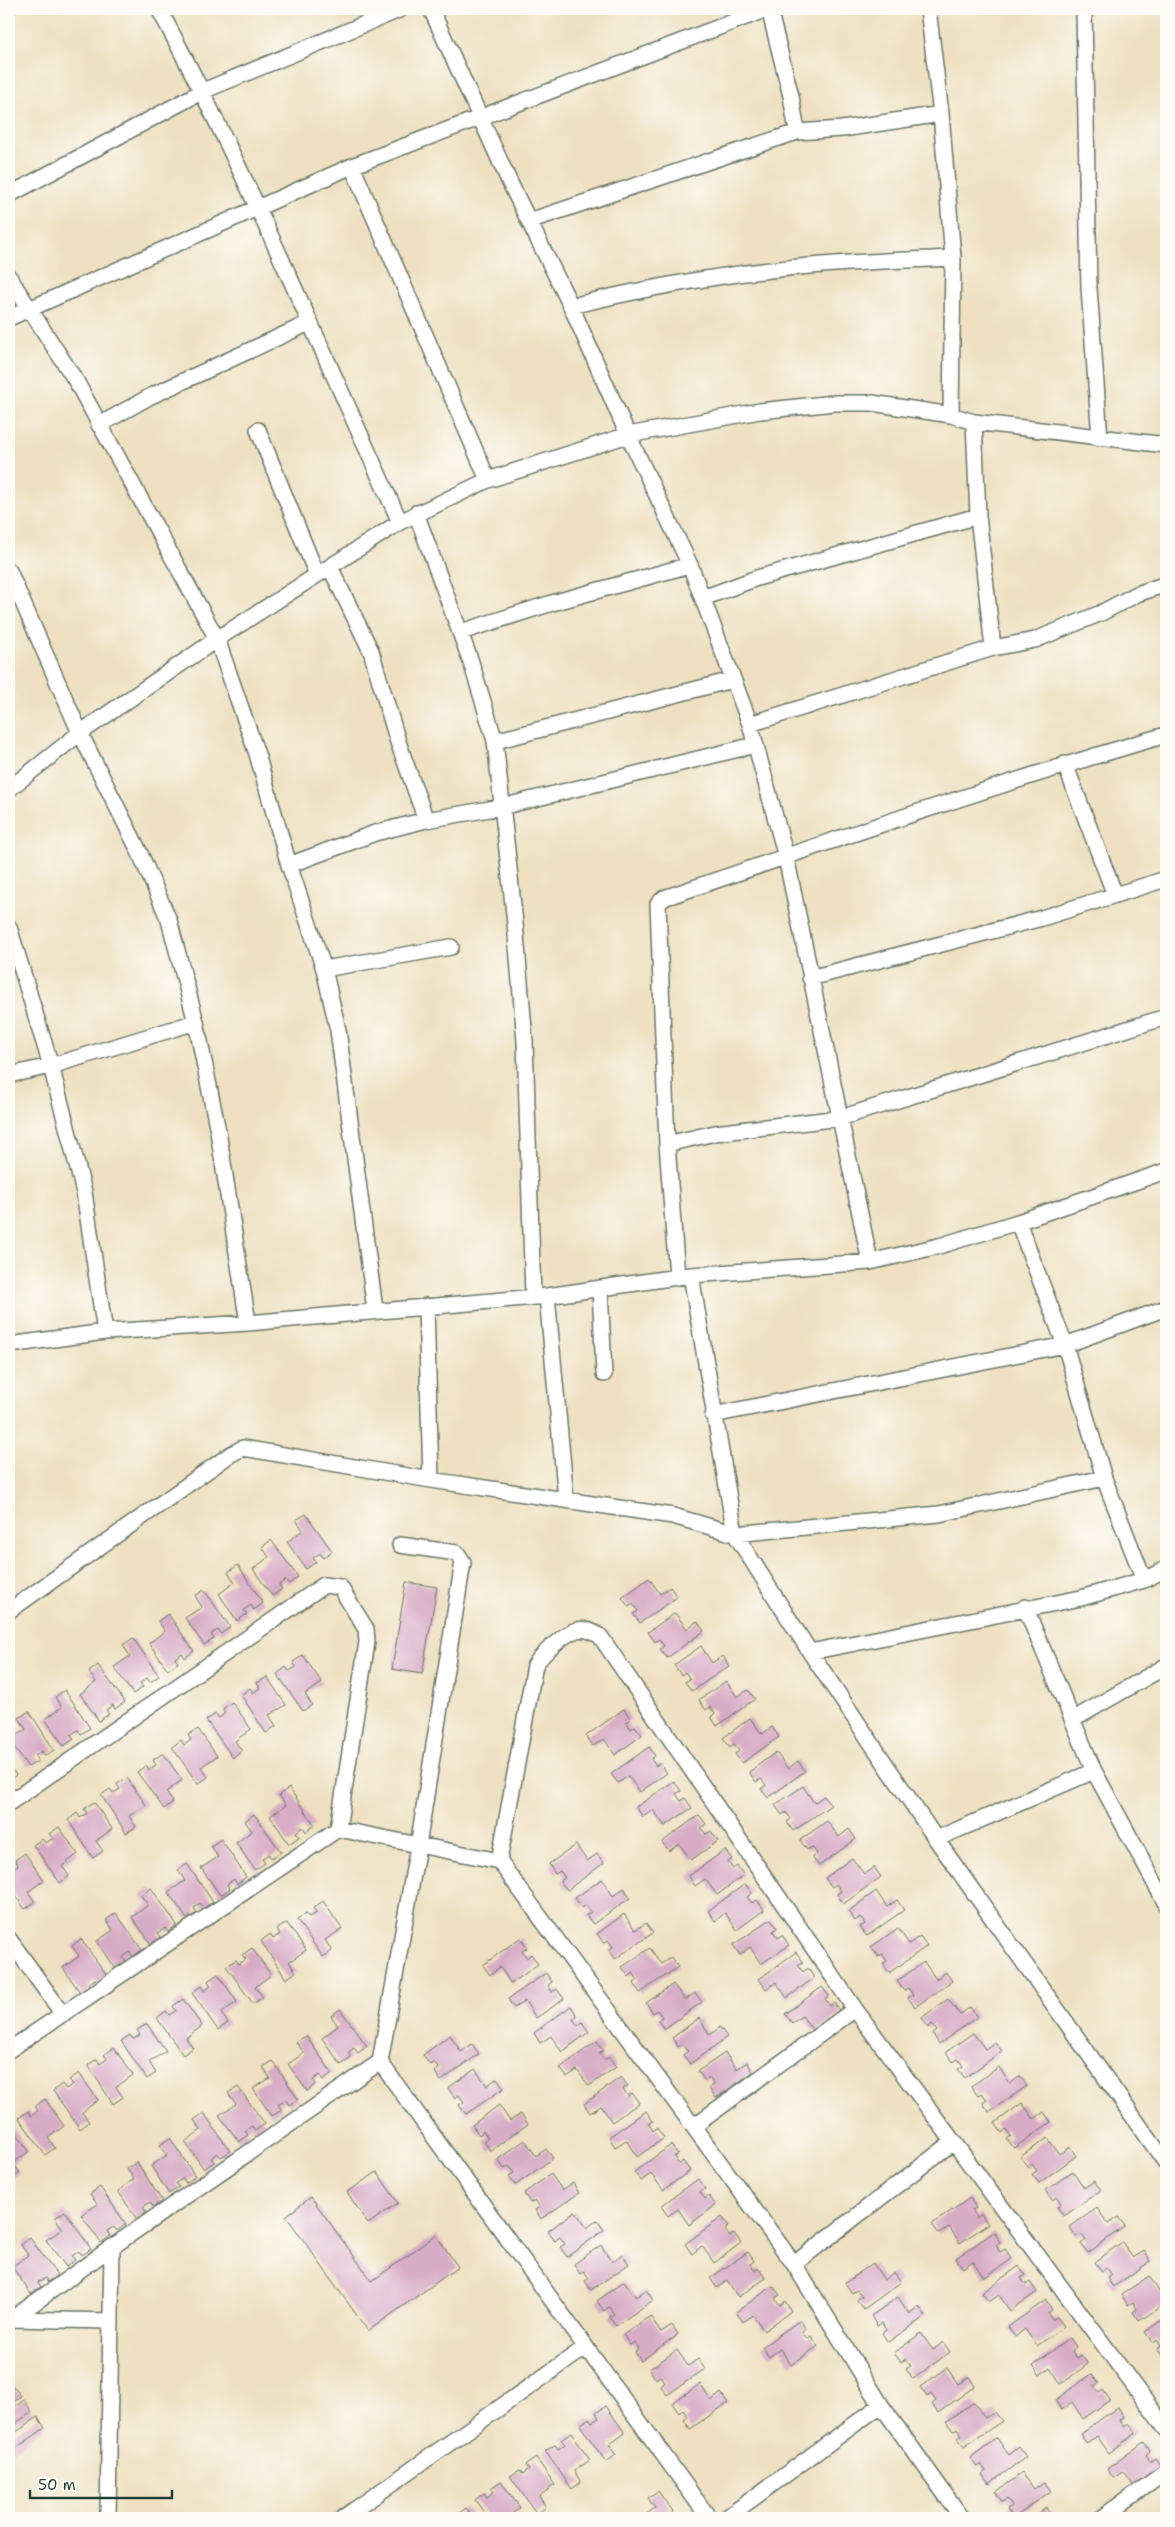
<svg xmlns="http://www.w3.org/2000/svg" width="1175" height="2527" viewBox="0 0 1175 2527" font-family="'Shantell Sans',sans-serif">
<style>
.building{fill:#d8acc6}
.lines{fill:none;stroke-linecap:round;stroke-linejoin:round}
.minor-casing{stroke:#677665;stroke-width:18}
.minor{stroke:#fff;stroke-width:15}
</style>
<rect width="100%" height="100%" fill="#fdfcf7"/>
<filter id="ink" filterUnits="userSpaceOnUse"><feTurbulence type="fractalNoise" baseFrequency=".02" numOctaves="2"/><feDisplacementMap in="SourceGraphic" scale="10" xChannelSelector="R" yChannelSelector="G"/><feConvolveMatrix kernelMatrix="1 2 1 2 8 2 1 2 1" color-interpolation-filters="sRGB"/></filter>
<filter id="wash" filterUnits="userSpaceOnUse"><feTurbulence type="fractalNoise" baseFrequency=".0096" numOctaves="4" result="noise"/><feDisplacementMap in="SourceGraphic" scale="20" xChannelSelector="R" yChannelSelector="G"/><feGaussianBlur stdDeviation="1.12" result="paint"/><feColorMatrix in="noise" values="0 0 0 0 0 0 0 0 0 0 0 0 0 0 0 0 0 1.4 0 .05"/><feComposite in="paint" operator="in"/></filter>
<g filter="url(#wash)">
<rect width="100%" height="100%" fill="#eee0c0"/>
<g id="blocks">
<path class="building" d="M306,1514L332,1551L323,1558L320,1553L313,1558L316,1562L306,1569L287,1542L303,1530L296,1520Z
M271,1540L298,1577L289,1584L285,1580L279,1585L282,1589L272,1596L253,1569L269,1557L262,1547Z
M238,1565L263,1603L254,1610L251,1605L244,1610L247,1614L237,1621L219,1594L235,1582L228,1572Z
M649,1578L660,1594L670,1587L677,1597L640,1623L633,1614L638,1611L633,1604L629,1607L622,1598Z
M406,1582L437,1587L422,1674L392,1669Z
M204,1590L230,1627L221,1634L218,1630L211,1634L214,1639L204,1645L185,1618L202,1607L195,1596Z
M675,1613L687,1629L697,1621L704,1631L667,1658L660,1649L664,1646L659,1639L655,1642L648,1632Z
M168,1614L194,1651L185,1658L182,1653L175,1658L178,1663L168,1670L149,1643L165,1631L158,1621Z
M133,1638L159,1676L150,1682L147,1678L140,1683L143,1687L133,1694L114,1667L130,1656L123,1645Z
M701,1646L712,1663L723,1656L729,1666L692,1691L685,1682L690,1679L685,1672L681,1675L674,1665Z
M303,1655L322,1683L305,1694L312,1705L303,1711L277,1674L286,1667L289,1671L296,1667L293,1662Z
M98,1665L125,1702L115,1709L113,1705L106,1710L109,1714L99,1721L80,1694L96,1682L89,1672Z
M267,1677L286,1705L269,1715L276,1726L266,1733L241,1695L250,1688L253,1693L260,1688L257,1683Z
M726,1681L737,1697L748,1690L755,1699L717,1726L711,1717L715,1713L710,1707L706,1710L699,1700Z
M65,1690L90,1728L81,1734L78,1730L71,1735L74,1739L64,1746L45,1719L62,1707L55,1697Z
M232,1702L251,1729L235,1741L242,1751L233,1758L206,1720L216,1714L219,1718L225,1713L223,1709Z
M624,1709L631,1719L626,1722L631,1729L635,1726L642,1735L615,1755L604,1739L593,1746L586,1736Z
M29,1711L54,1750L45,1756L42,1751L35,1756L38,1761L28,1767L9,1740L26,1729L19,1718Z
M750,1718L762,1734L772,1727L779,1737L742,1763L735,1754L739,1751L734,1744L730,1747L723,1738Z
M198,1729L217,1756L201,1767L208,1777L198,1784L172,1747L181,1740L184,1745L191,1740L188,1735Z
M649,1747L655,1756L651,1759L656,1766L660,1763L667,1773L640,1792L628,1776L618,1783L611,1774Z
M776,1752L788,1769L798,1761L805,1771L768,1798L761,1789L766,1785L761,1779L756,1782L749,1772Z
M163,1753L182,1780L166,1792L173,1802L164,1809L137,1772L146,1765L149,1770L156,1765L153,1760Z
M9,1766L16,1775L9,1780Z
M127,1778L146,1805L129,1816L136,1827L126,1833L101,1795L110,1789L113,1793L120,1789L117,1784Z
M674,1781L681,1791L676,1794L681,1801L685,1798L692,1808L665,1826L653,1810L643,1817L636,1807Z
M803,1786L814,1803L824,1796L831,1805L793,1831L787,1822L791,1819L786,1812L782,1815L775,1805Z
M289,1788L315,1825L306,1832L303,1827L296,1832L299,1837L289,1844L270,1816L286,1805L279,1795Z
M94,1802L112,1829L96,1841L103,1851L93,1858L68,1820L77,1813L80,1818L87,1813L84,1809Z
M254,1814L281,1852L271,1858L268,1854L262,1859L265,1863L255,1870L236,1843L252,1831L245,1821Z
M699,1815L706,1824L701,1828L706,1834L711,1831L718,1841L691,1860L679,1844L669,1851L662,1842Z
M827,1821L839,1837L849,1829L856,1839L819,1866L812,1857L817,1854L812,1847L807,1850L800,1840Z
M59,1827L78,1854L62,1866L69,1876L60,1883L33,1845L42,1839L46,1843L53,1838L49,1834Z
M221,1839L246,1877L237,1884L234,1879L227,1884L230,1889L220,1895L201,1868L218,1857L211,1846Z
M576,1845L587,1861L597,1854L604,1863L567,1890L560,1881L565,1878L560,1871L555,1874L549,1864Z
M725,1850L732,1859L728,1862L733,1869L737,1866L744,1875L717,1895L705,1879L695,1886L689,1876Z
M25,1853L44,1880L28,1892L35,1902L25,1909L9,1886V1866L11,1870L18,1865L15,1860Z
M852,1858L864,1874L874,1867L881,1877L843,1904L837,1894L841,1891L836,1884L832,1887L825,1878Z
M187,1864L213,1902L204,1908L200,1903L194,1908L197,1913L187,1919L168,1892L185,1881L178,1870Z
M602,1879L613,1896L624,1888L630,1898L593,1924L586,1915L591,1912L586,1905L582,1908L575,1898Z
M745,1884L752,1893L747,1897L752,1903L757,1900L764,1910L737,1930L725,1913L715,1921L708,1911Z
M151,1888L177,1925L168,1932L165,1928L158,1933L161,1937L151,1944L132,1917L148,1905L141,1895Z
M876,1891L887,1907L897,1900L904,1910L867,1936L860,1927L865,1924L860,1917L855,1921L849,1911Z
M323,1901L342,1929L325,1940L332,1951L323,1957L297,1920L306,1913L309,1917L317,1913L313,1908Z
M116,1913L142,1950L133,1957L130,1952L123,1957L126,1962L116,1969L97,1941L113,1930L106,1920Z
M624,1914L635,1930L646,1923L653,1933L615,1959L609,1950L613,1947L608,1940L604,1943L597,1934Z
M771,1919L777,1928L773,1931L778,1938L782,1935L789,1945L761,1964L750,1947L740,1955L733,1945Z
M287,1923L306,1950L289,1962L296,1972L286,1979L261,1941L270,1934L273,1939L280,1934L277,1929Z
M898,1928L909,1944L920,1936L927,1946L889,1973L883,1964L887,1961L882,1954L878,1957L871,1947Z
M520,1938L527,1948L522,1951L527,1958L531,1954L538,1964L511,1984L500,1967L490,1975L483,1965Z
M81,1939L108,1977L98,1983L95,1979L88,1984L92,1988L82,1995L63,1968L79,1956L72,1946Z
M252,1948L271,1975L255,1987L263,1997L253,2004L226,1966L236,1960L239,1964L246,1959L242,1955Z
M650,1948L661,1964L671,1957L678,1967L640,1993L634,1983L638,1980L633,1973L629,1977L622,1967Z
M796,1952L803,1962L798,1965L803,1972L808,1968L814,1978L787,1998L776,1982L766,1989L759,1979Z
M924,1962L936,1979L946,1972L952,1981L915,2007L908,1998L913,1995L908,1988L904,1991L897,1981Z
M546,1973L552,1982L548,1985L552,1992L557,1989L564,1999L536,2018L525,2001L514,2008L508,1999Z
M218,1974L237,2002L221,2013L228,2023L218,2030L192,1993L201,1986L204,1991L211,1986L208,1981Z
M673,1984L685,2000L695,1993L702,2002L664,2029L658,2020L662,2017L657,2010L653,2013L646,2003Z
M822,1987L829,1996L825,1999L830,2006L834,2003L841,2013L814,2032L802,2016L792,2023L785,2014Z
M183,1999L202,2026L186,2038L193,2048L183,2055L157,2018L166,2011L169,2015L176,2011L173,2006Z
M948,1999L960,2015L970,2007L977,2017L939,2044L933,2034L937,2031L932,2024L928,2028L921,2018Z
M571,2006L577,2016L573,2019L578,2026L582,2022L589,2032L562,2052L551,2036L540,2043L534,2033Z
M340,2009L367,2046L358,2053L354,2048L348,2053L351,2058L341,2065L322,2038L338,2026L331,2016Z
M699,2018L710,2035L720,2027L727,2037L690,2064L683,2055L688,2051L683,2044L678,2047L672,2038Z
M147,2024L166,2051L149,2062L156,2073L147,2079L121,2041L130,2035L133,2039L140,2035L137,2030Z
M973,2033L985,2049L995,2042L1002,2051L965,2078L958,2069L963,2066L958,2059L953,2062L946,2052Z
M450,2035L461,2052L472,2044L479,2054L441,2081L435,2072L439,2068L434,2062L430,2065L423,2055Z
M306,2036L332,2073L323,2080L320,2075L313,2080L316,2084L307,2091L288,2064L304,2053L296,2042Z
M597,2041L604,2050L599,2053L604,2060L609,2057L616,2067L589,2086L577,2070L567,2077L560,2068Z
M114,2048L133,2075L116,2087L123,2097L113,2104L88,2065L97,2059L100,2064L107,2059L104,2054Z
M725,2053L737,2069L747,2062L753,2072L716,2098L709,2088L714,2085L709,2078L705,2081L698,2071Z
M273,2061L298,2099L289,2105L286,2100L278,2105L282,2110L272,2116L253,2089L270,2078L263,2067Z
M999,2067L1010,2084L1020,2076L1027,2086L989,2112L983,2103L987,2100L982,2093L978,2096L971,2086Z
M475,2069L487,2086L497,2078L504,2088L466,2114L459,2105L464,2102L459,2095L455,2098L448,2088Z
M79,2073L98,2100L82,2112L89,2122L80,2129L53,2091L62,2084L66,2089L73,2084L69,2080Z
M621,2077L628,2086L623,2089L628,2096L632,2093L639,2103L612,2122L601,2106L590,2113L584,2104Z
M238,2087L265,2124L255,2131L252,2126L245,2131L248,2135L239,2142L219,2115L236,2104L228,2093Z
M45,2099L64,2126L48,2138L55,2148L45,2155L19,2118L28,2111L31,2116L38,2111L35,2106Z
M1022,2103L1034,2119L1044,2112L1051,2122L1014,2148L1007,2139L1011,2136L1006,2129L1002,2133L995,2123Z
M499,2105L510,2121L521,2114L528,2124L490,2151L484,2141L488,2138L483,2131L479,2135L472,2125Z
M646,2111L653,2121L649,2124L653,2131L657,2128L664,2138L637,2157L626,2140L615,2147L609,2137Z
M204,2113L230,2151L221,2157L217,2153L211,2158L214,2162L204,2169L185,2142L201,2130L194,2120Z
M9,2123L29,2151L13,2163L20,2173L10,2180Z
M170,2138L195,2176L186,2183L183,2178L176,2183L179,2187L169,2194L151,2166L167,2155L160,2145Z
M1048,2138L1059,2154L1070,2147L1076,2156L1039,2183L1032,2174L1037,2171L1032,2164L1028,2167L1020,2157Z
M525,2140L536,2156L546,2149L553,2158L516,2185L509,2176L514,2173L509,2166L504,2169L498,2159Z
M671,2145L678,2154L674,2157L679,2164L683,2161L690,2171L663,2190L651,2174L641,2181L634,2172Z
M137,2162L162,2201L153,2207L150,2202L143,2207L146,2212L136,2218L118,2191L134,2179L127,2169Z
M1073,2171L1084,2188L1094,2181L1101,2190L1064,2216L1057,2207L1061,2204L1057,2197L1052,2200L1046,2190Z
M377,2172L398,2203L368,2224L347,2192Z
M551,2174L562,2190L573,2183L579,2193L541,2219L535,2210L540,2207L535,2200L530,2203L524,2193Z
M698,2179L705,2189L700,2192L705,2199L709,2196L716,2205L689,2225L678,2209L668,2216L661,2206Z
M100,2187L126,2224L117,2231L114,2227L107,2231L110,2236L101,2243L81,2215L98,2204L90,2194Z
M311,2197L372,2281L436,2235L458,2267L368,2331L286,2216Z
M970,2198L976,2208L972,2210L977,2218L981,2214L988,2224L960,2243L949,2227L939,2234L932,2224Z
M1097,2208L1108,2224L1118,2217L1125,2226L1088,2253L1081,2244L1086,2240L1081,2234L1076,2237L1070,2227Z
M65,2211L91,2249L82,2255L79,2251L72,2256L75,2260L66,2267L46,2240L63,2229L55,2218Z
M575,2211L587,2228L597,2220L604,2230L567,2257L560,2247L565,2244L560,2237L555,2241L548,2231Z
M722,2217L729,2226L725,2230L730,2237L734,2233L741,2243L714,2263L702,2246L692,2254L685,2244Z
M994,2232L1000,2242L996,2245L1000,2252L1005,2249L1012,2259L984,2278L973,2261L963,2268L956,2258Z
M30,2238L57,2275L48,2282L45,2278L38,2282L41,2287L31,2294L12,2267L28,2255L21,2245Z
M1122,2242L1133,2258L1144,2251L1151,2261L1113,2287L1107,2278L1111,2275L1106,2268L1102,2271L1095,2262Z
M601,2245L612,2262L622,2254L629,2264L591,2290L585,2281L589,2278L584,2271L580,2274L574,2264Z
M748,2252L754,2261L750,2264L755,2271L759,2268L766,2278L738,2297L727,2281L717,2288L710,2278Z
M873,2263L884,2280L894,2272L901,2282L864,2309L857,2300L862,2296L857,2290L852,2293L845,2283Z
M1019,2266L1026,2275L1021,2278L1026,2285L1030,2282L1037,2292L1010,2311L999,2295L989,2302L982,2293Z
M1149,2276L1160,2293L1166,2288V2303L1139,2321L1133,2312L1137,2309L1133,2302L1128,2305L1121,2295Z
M624,2281L636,2297L646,2290L653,2300L616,2326L609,2317L614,2314L609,2307L604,2311L597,2301Z
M773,2286L780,2295L775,2298L780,2305L785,2301L791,2311L764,2331L753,2315L743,2322L736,2312Z
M898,2297L909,2314L919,2306L926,2316L888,2342L882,2333L886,2330L882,2323L877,2326L871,2316Z
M1046,2300L1052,2310L1048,2313L1052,2320L1057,2317L1064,2326L1037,2346L1025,2329L1015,2337L1008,2327Z
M650,2316L661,2332L672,2325L678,2334L641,2361L635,2352L639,2349L634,2342L630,2345L623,2335Z
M1166,2317V2356L1164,2358L1157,2349L1161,2345L1157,2339L1152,2342L1145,2332Z
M800,2320L806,2329L802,2332L807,2339L811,2336L818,2346L791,2365L780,2349L769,2357L762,2347Z
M921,2333L933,2350L943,2342L950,2352L913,2379L906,2369L911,2366L906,2359L901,2362L894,2353Z
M1070,2338L1076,2347L1072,2351L1077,2358L1081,2355L1088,2364L1061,2384L1050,2367L1040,2375L1033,2365Z
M677,2350L688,2366L698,2359L705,2369L667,2395L661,2386L665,2382L660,2376L656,2379L649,2369Z
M947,2368L958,2384L969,2377L975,2386L938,2413L932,2404L936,2401L931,2394L927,2397L920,2387Z
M1092,2374L1099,2383L1094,2386L1099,2393L1103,2390L1110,2400L1083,2419L1072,2402L1061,2410L1055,2400Z
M700,2384L711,2401L721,2393L728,2403L690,2429L684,2420L688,2417L683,2410L679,2413L672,2403Z
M13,2386L21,2396L9,2405V2388Z
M24,2400L32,2412L9,2428V2411Z
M974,2402L985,2418L995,2412L1002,2421L964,2447L958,2438L962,2435L957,2428L953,2431L946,2421Z
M606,2406L625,2433L609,2445L616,2455L606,2462L580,2425L589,2418L592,2422L599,2418L596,2413Z
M1118,2407L1124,2417L1120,2420L1124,2427L1129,2424L1136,2433L1109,2453L1097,2436L1087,2444L1080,2434Z
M38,2417L45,2428L9,2453V2437Z
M571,2433L590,2460L574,2471L581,2482L572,2489L545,2451L555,2445L558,2449L565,2444L561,2440Z
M997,2438L1009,2455L1019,2447L1026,2457L989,2484L982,2474L986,2471L981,2464L977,2467L970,2458Z
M1144,2442L1150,2451L1146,2455L1151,2461L1155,2458L1162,2468L1135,2487L1124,2471L1113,2478L1107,2469Z
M536,2458L555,2485L539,2496L546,2507L537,2514L510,2476L520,2470L523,2474L529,2469L526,2465Z
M1022,2473L1034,2489L1044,2482L1051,2491L1014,2518L1007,2509L1012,2506L1007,2499L1002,2502L996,2492Z
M501,2481L520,2508L506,2518H488L475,2500L484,2493L487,2497L494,2492L491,2488Z
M658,2491L677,2518H641L655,2508L648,2498Z
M466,2508L474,2518H459L457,2515Z
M1046,2508L1053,2518H1031Z"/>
</g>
</g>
<g filter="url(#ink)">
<use href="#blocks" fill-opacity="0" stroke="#677665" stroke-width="1"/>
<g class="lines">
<g class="minor-casing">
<path id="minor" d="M159,9C248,175 321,350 400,522
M431,9L510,183L571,306L628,435L690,565L750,724L786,857L870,1262
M928,9L941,114L953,258L951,415
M1084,9L1089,288L1100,438
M797,132L842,129L941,114
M352,166L488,480
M9,195L203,91L401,9
M529,221L797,132L791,96L769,9
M9,277L76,381L217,639L257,754L289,865L324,969L338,1030L375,1310
M571,306C657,285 746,270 835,264C874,261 914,260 953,258
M9,318L352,166L767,9
M974,422L978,516L993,648
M99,425L151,396L309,323
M258,430L317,575
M416,513L471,662L495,741L515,923L525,1041L533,1297
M330,567L371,651L398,742L426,820
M9,571L80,733L138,849L169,920L196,1022L218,1131L248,1323
M703,598L757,578L978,516
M461,632L552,603L690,565
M750,724L993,648L1035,640L1101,613L1137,594L1166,584
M495,741L732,680
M1065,764L1115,895
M9,789L80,733L217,639L400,522L488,480L628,435L760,411L834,403H872L951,415L974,422L1166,445
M289,865L375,833L426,820L501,807L755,745
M9,927L51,1066L84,1192L105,1332
M324,969L451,947
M810,978L1042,918L1166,879
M9,1075L51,1066L196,1022
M667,1144L715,1133L840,1118L1166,1017
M1018,1222L1065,1345L1104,1478L1144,1580
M691,1275L735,1534L939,1514L1104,1478
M677,1276L667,1144L658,904L664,898C831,841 997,784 1166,735
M600,1288L604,1374
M547,1296L566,1499
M426,1306L431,1480
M9,1345L105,1332L248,1323L547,1296L691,1275L870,1262L939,1246L1018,1222L1166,1171
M713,1415L1065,1345L1166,1308
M1025,1607L1094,1771L1166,1904
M9,1611L231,1454L243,1448L431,1480L673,1516L735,1534L810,1652L936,1839L1166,2163
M810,1652L1081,1598L1144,1580L1166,1569
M1074,1719L1166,1666
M9,1803L324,1585L340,1587L366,1629L367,1642L338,1829L499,1861L794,2264L881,2405L962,2518
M936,1839L1094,1771
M499,1861L535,1665C541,1655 566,1632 577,1630C586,1628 593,1632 600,1636L855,2009L1166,2429
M9,1939L62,2013
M9,2050L338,1829
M380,2062L709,2518
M694,2126L855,2009
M794,2264L953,2142
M9,2319L111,2321
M9,2321L112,2247L380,2062L418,1846L463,1562L457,1553L400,1545
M108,2518L112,2247
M343,2518L586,2347
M726,2518L881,2405
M1101,2518L1166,2472"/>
</g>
<use href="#minor" class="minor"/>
</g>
</g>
<rect width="1175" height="2527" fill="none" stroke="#fdfcf7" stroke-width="30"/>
<path d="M30 2490v8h142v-8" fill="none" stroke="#1f3d34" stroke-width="2.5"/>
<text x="38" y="2490" font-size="15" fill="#1f3d34" stroke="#fdfcf7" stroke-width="4" paint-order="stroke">50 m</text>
</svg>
